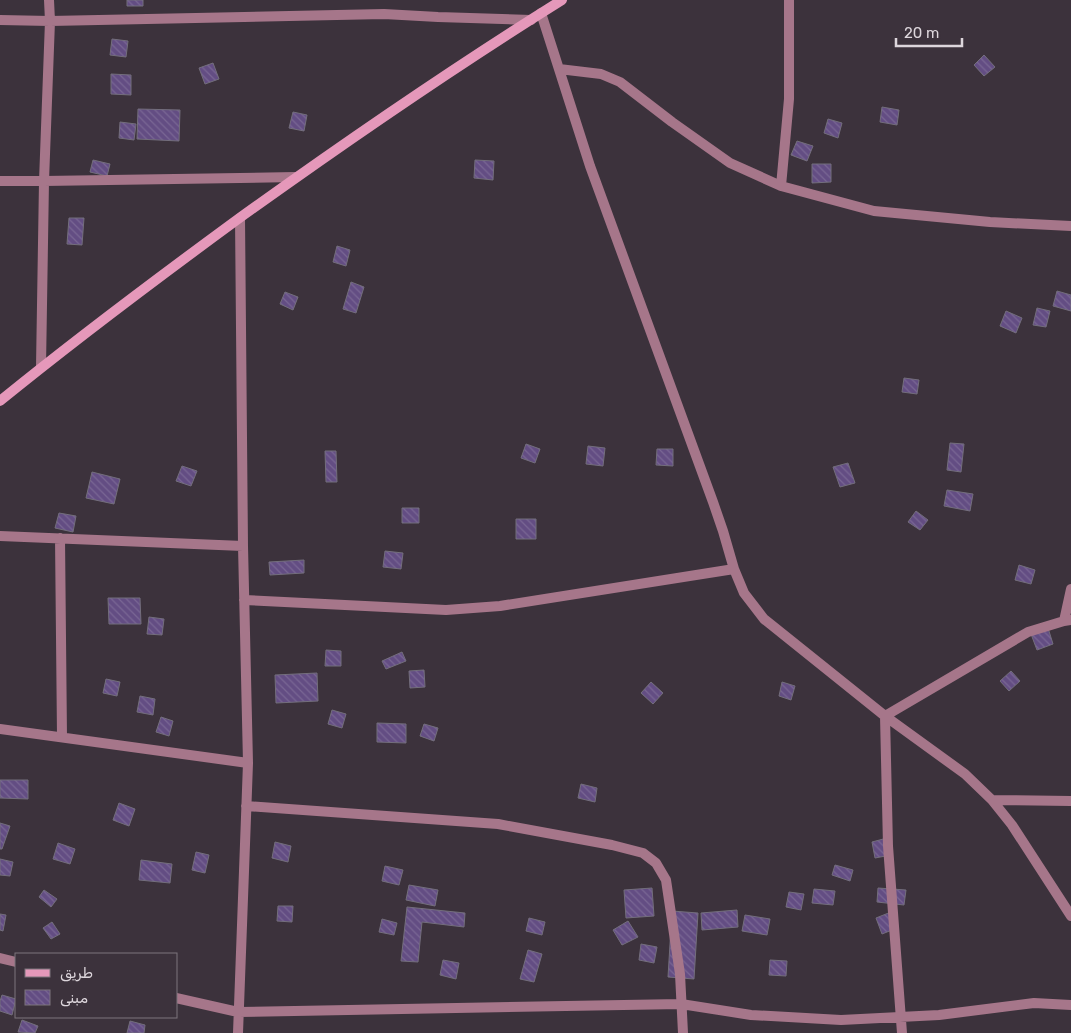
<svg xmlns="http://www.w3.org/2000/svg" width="1071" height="1033" viewBox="0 0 1071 1033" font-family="Rubik,Cairo,sans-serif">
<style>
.building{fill:url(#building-back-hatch);stroke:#736e7c}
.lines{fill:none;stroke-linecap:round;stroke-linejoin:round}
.minor{stroke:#a6768a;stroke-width:10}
.secondary{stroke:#e598ba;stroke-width:10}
</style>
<defs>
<pattern id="building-back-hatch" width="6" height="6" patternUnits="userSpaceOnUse" patternTransform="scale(1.25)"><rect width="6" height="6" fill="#634d83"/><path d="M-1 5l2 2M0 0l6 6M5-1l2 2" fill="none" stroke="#796694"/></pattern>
</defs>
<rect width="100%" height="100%" fill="#3c323c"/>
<path class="building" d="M127,0H143V6H127Z
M112,39L128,41L126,57L110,55Z
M984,55L995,67L984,76L974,65Z
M213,63L219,79L205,84L199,68Z
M111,74L131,75V95L111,94Z
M882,107L899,110L897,125L880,122Z
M138,109L180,110L179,141L137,139Z
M293,112L307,115L304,131L289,128Z
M828,119L842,123L838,138L824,133Z
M120,122L136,124L134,140L119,138Z
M797,141L813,146L807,161L791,155Z
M93,160L110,164L107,176L90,172Z
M475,160L494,161L493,180L474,178Z
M812,164H831V182L812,183Z
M69,218H84L82,245L67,244Z
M337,246L350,250L346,266L333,262Z
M351,282L364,287L356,313L343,309Z
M1057,291L1071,295V311L1053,306Z
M285,292L298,297L293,310L280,304Z
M1037,308L1050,311L1046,327L1033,325Z
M1006,311L1022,318L1016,333L1000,326Z
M904,378L919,380L917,394L902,392Z
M950,443L964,444L961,472L947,470Z
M526,444L540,449L535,463L521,458Z
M588,446L605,448L603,466L586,464Z
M657,449H673V466L656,465Z
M325,451H336L337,482H326Z
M848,463L855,483L840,487L833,467Z
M182,466L197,471L191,486L176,481Z
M92,472L120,479L114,504L86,498Z
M947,490L973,494L970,511L944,506Z
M402,508H419V523H402Z
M916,511L928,520L920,530L908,522Z
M59,513L76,516L73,532L55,528Z
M516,519H536V539H516Z
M385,551L403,553L401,569L383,567Z
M304,560V573L270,575L269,562Z
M1019,565L1035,570L1031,584L1015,580Z
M108,598H140L141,624H109Z
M149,617L164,619L162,635L147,634Z
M1048,628L1053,644L1037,650L1031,634Z
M326,650L341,651V666H325Z
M402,652L406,661L386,669L382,661Z
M424,670L425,687L410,688L409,671Z
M1011,671L1020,681L1009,691L1000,681Z
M317,673L318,701L276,703L275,675Z
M106,679L120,682L117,696L103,693Z
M651,682L663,693L653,704L641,693Z
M782,682L795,686L791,700L779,696Z
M140,696L155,699L153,715L137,712Z
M332,710L346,714L342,728L328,724Z
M161,717L173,721L169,736L156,732Z
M377,723L406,724V743L377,742Z
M424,724L438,728L434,741L420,736Z
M0,780H28V799L0,798Z
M581,784L597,788L595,802L578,798Z
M119,803L135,809L129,826L113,820Z
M0,823L10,826L2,849H0Z
M887,838L891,855L875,858L872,842Z
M275,842L291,846L288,862L272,858Z
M58,843L75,849L70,864L53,859Z
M196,852L209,855L205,873L192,870Z
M0,859L13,862L10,876L0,875Z
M141,860L172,864L170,883L139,880Z
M835,865L853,870L850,881L832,875Z
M385,866L403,870L399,885L382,881Z
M409,885L438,890L435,906L406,900Z
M652,888L654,916L626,918L624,890Z
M878,888L906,890L904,905L877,902Z
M814,889L835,891L833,905L812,903Z
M44,890L57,899L51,907L39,897Z
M789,892L804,894L801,910L786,907Z
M278,906H293L292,922L277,921Z
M407,907L465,913L464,927L422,922L418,962L401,961Z
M737,910L738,927L702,930L701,913Z
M672,911L698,913L694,979L668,977Z
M891,912L897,928L882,934L876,918Z
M0,914L6,915L3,931L0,930Z
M745,915L770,919L767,935L742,931Z
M529,918L545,922L542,935L526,931Z
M382,919L397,923L394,935L379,932Z
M628,921L638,937L622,945L613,930Z
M52,922L60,934L51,939L43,928Z
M641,944L657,947L654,963L639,960Z
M528,950L542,954L534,982L520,979Z
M443,960L459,963L456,979L440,975Z
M770,960L787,961L786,976L769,975Z
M2,995L16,999L12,1015L0,1011V1001Z
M22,1020L38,1026L35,1033L18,1032Z
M130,1021L145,1025L144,1033H127Z"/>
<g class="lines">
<path class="minor" d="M541,13L590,166L713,502L723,531L734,569L744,593L764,619L885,716L965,774L992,800L1012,825L1071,916
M0,20L50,21L384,14L438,17L531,20
M559,69L601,74L620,82L672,122L730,163L781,186L874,211L990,222L1071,226
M0,181H44L296,177
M781,186L789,99V0
M41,367L44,181L50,21L49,0
M0,536L243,546
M60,538L62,737
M244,600L446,610L500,606L734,569
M1064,621L1071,589
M885,716L888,846L902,1033
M885,716L1028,632L1064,621L1071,620
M0,729L248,763
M992,800L1071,801
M246,806L498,824L612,845L643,853L656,863L666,880L680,974L683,1033
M0,958L16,962
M176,998L238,1012L681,1004L751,1015L841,1020L939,1015L1034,1003L1071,1005
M238,1033L248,763L243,546L240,218"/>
<path class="secondary" d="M0,401C76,339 155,280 234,222C341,145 450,70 562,0"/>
</g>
<rect x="15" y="953" width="162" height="65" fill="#3c323c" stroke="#7c747c"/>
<rect x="25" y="969" width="25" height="8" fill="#e598ba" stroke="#7c747c"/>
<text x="60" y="978" font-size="15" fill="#ddd6dc">طريق</text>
<rect x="25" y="990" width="25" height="15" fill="url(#building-back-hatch)" stroke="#7c747c"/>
<text x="60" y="1003" font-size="15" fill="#ddd6dc">مبنى</text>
<path d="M896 38v8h66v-8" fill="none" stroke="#ddd6dc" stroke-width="2.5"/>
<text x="904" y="38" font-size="15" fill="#ddd6dc" stroke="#3c323c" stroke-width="4" paint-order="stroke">20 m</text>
</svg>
